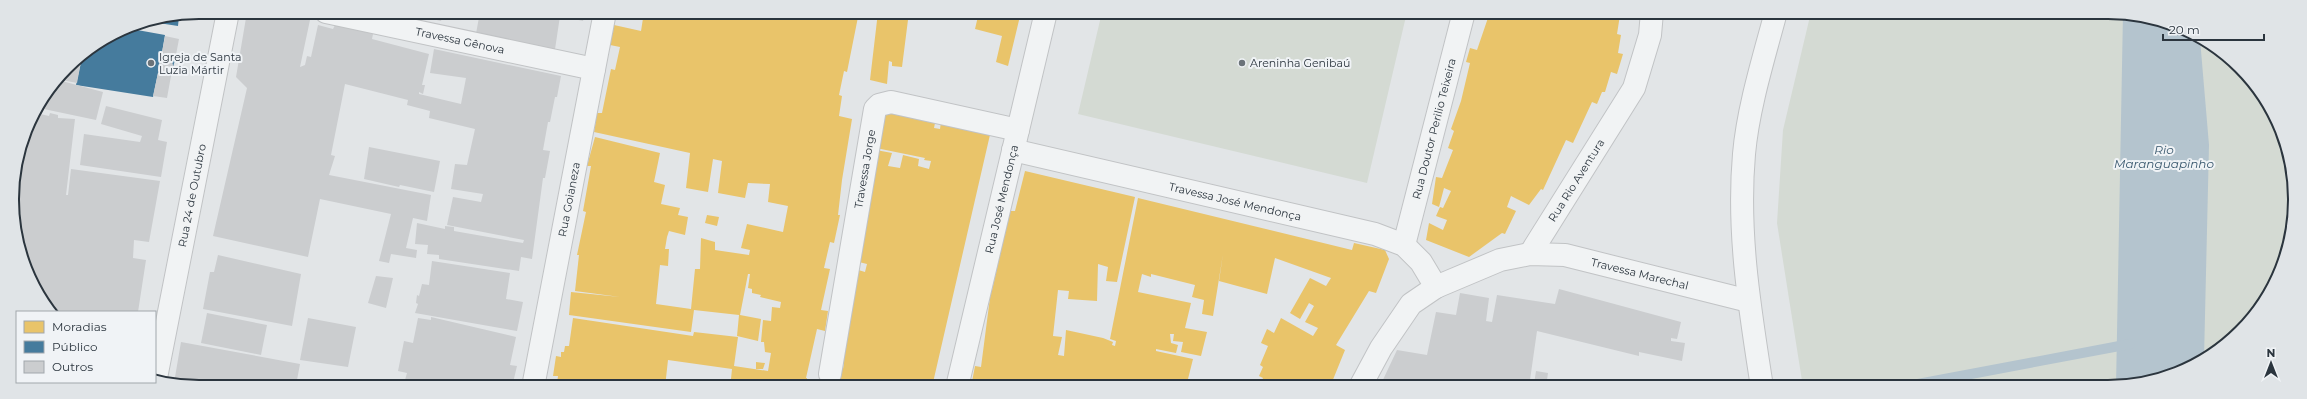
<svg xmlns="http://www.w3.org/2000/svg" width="2307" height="399" viewBox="0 0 2307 399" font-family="Montserrat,sans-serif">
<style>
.green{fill:#d4dad3}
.water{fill:#b4c4ce}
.homes{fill:#e9c46a}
.public{fill:#457b9d}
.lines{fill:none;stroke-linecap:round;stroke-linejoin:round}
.stream{stroke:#b4c4ce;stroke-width:10}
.building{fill:#cbcdcf}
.street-casing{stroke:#c1c3c5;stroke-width:24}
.street{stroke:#f1f3f4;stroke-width:22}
.poi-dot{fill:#6b7379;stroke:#f0f3f6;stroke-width:1.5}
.labels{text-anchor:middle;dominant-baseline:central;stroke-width:4;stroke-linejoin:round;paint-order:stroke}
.street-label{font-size:11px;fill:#2b353e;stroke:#f0f3f6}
.poi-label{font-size:11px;fill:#2b353e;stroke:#f0f3f6;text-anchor:start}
.water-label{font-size:12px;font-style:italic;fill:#39586e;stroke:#f0f3f6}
.rim{fill:none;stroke:#2b353e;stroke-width:2}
</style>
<rect width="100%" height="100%" fill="#e2e5e7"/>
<path class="green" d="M1102,12H1407L1367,183L1078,114Z
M1811,12H2120L2191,31L2249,76L2285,139L2295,212L2276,282L2240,332L2190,368L2120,387H1803L1777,223L1783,130Z"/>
<path class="water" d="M2123,13L2191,31L2200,39L2209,145L2204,358L2190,368L2116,387Z"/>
<path class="homes" d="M644,12H859L847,72L844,71L839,95L842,96L839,116L852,119L842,180L838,215H840L834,243L830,242L824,268L830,269L821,310L828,311L825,331L817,329L806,378H807L806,387H748V381L731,379L732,369L668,360L665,387H548V381L557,383L558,376H553L556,356L561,357V352H564L565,346H569L573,318L693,336L694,332L738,337L734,366L768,371L771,353L765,352L764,342H761L763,320L771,321L772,307L780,308L781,302L760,297L761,295L752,293V289L748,288L750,274H748L740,315L761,319L758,341L737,336L739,315L694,310L691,332L569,315L571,292L620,297L575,291L579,255H577L586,212L583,211L591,166H587L595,137L660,153L654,182L665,185L661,204L680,208L678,215L688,217L685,235L669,231L667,237L665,249H669L668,266L660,265L656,304L691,309L695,269H700L701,238L715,242V250L749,255L750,250L741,248L747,224L783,232L788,206L768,202L770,184L748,183L745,198L718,193L722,161L713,159L708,192L686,188L690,153L594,132L597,113H602L611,69L615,70L620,47L610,45L614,25L641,31Z
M878,12H909L902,67L892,66V62L889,61L887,84L870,80Z
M979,12H1021L1008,66L996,62L1002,36L975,29Z
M1490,12H1552L1551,15L1561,18L1563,12H1609L1620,15L1617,34L1621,35L1618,53L1623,54L1617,74L1611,72L1605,92H1602L1597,104L1592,102L1573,143L1566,140L1543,190L1541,189L1529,205L1511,196L1507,207L1516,211L1505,234L1502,233L1469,257L1426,240L1429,223L1443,230L1447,220L1436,216L1440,207L1443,208L1451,191L1444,188L1439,207L1432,204L1436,177L1442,178L1453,150L1448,148L1454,131L1451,129L1461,101L1470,63L1466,62L1470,48L1477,50Z
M885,103L937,113L934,128L940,129L942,115L992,126L932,387H830L834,367L843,369L844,363L842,362L855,269L865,272L867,264L855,261L876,150L892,153L888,166L900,168L903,155L919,159L918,166L929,169L931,161L924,160L925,158L876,148Z
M1025,171L1135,197L1117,282L1106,281L1108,267L1098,264L1097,301L1068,299L1069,291L1058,290L1053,336L1062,337L1058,355L1064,356L1066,330L1103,338L1113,342L1112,345L1115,346L1116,341L1110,339L1138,198L1352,250L1354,243L1385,250L1389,259L1376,293L1369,291L1336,345L1345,350L1330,387H1241L1243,380L1259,387L1263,378L1259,376L1263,367L1260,365L1268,346L1261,343L1267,329L1274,333L1281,318L1313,336L1318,328L1305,322L1314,306L1309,303L1300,319L1290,313L1310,278L1326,286L1331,278L1275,258L1267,294L1219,281L1223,254L1213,316L1202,314L1204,300L1192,297L1195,285L1151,274V277L1142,274L1138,292L1191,303L1185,328L1207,332L1201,356L1181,352L1183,342L1173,341L1174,334H1170L1171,343L1178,345L1176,353L1156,349V351L1193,359L1186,387H971L975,366L981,367L991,290H992L1010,211H1015Z
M707,215L719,217L717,226L705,223Z
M756,362L765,363L763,369H756Z"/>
<path class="public" d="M179,16L178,26L152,22V21Z
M126,28L165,35L161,58L175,60L173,67L172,62L160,60L158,71L170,73L173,69L171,76L158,73L153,97L76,85L82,57Z"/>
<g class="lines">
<path class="stream" d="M1902,387L2130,344"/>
</g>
<path class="building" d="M247,12L277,17L278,14L310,20L300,67L305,65L307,56L311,57L318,25L333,29L335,25L354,29L373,34L372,39L429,54L422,85H425L423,94L419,92V94L461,104L466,78L430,73L434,49L561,76L557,97H555L550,122H548L543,150L550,151L545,178H543L532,259L521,257L519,271L439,259V255L427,254L428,245L415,244L417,223L445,229V226L454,227V231L523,243L524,240L447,225L453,197L481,202L483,194L451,189L455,164L467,165L475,129L429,118L430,111L407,105L408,100L345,84L331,155L335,156L329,175L431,195L427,221L413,218L406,248L417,250L416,258L391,254L389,263L379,261L391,214L320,199L308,257L213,236L247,88L236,77Z
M381,12H397L396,17L380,14Z
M412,12H444L441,21L406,13Z
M480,12H585L583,21L560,16L554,56L475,39Z
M165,36L179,39L175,60L161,58Z
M82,57L77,83L62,80L67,67Z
M160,60L172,62L173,66L170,73L158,71Z
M158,73L171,76L167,98L153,96Z
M58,80L103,92L96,120L39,108Z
M106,106L162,120L158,140L167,142L161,177L80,165L84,134L140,142L142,136L101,124Z
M38,111H41L40,114L49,116L50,113L58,115V118L75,119L66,195H68L71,169L160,181L149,242L134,240L133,258L146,260L138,312H52L22,260L12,187L26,128Z
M369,147L440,161L434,192L400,185L399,187L364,179Z
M218,255L301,274L292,326L203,309L210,272H214Z
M432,261L510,273L506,299L523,302L517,331L415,313L418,304L416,303L417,295L419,296L422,284L429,285Z
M376,276L393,278L386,308L368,303Z
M1559,289L1681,322L1677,339L1671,338V341L1685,343L1682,361L1639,352V356L1537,331L1529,387H1386V385L1381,384L1397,350L1427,355L1436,312L1456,315L1460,293L1489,298L1486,321L1492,322L1497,295L1555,304Z
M207,313L267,325L261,355L201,343Z
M431,317L516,337L510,365L517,366L512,387H403L407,373L398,371L404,341L413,343L418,318L431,320Z
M308,318L356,327L348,367L300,360Z
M181,342L300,364L297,380L320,383V387H289L261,381L260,387H187L174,383Z
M1536,371L1548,373L1546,387L1534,384Z
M1601,382L1623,386V387H1601Z"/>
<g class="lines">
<g class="street-casing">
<g id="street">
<path id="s1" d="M326,12L594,69"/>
<path id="s2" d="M1013,150L1375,234L1404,245L1421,262L1436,287"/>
<path id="s3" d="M1404,245L1464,12"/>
<path id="s4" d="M1530,254L1634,88L1650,35L1652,12"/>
<path id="s5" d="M830,374L875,109L879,105L891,102L1018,130"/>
<path id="s6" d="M156,378L228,12"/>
<path id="s7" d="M533,387L605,12"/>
<path id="s8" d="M957,387L1046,12"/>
<path id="s9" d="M1360,387L1381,348L1411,304L1436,287L1500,260L1530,254L1565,255L1749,301"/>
<path d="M1762,387C1750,310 1737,233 1744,154C1748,108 1764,57 1776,12"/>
</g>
</g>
<use href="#street" class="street"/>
</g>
<g class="poi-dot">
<circle cx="151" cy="63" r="4"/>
<circle cx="1242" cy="63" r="4"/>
</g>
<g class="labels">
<g class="street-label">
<text stroke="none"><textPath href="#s1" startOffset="137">Travessa Gênova</textPath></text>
<text stroke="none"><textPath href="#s3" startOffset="120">Rua Doutor Perilio Teixeira</textPath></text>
<text stroke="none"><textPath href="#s5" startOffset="208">Travessa Jorge</textPath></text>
<text stroke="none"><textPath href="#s4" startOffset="87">Rua Rio Aventura</textPath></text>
<text stroke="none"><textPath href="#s6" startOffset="186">Rua 24 de Outubro</textPath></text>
<text stroke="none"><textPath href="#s7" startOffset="191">Rua Goianeza</textPath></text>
<text stroke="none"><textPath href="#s8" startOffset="193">Rua José Mendonça</textPath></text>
<text stroke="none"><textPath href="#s2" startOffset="228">Travessa José Mendonça</textPath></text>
<text stroke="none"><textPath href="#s9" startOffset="340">Travessa Marechal</textPath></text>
</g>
<g class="poi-label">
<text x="159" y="57">Igreja de Santa<tspan x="159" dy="13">Luzia Mártir</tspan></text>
<text x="1250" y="63">Areninha Genibaú</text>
</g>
<g class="water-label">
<text x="2164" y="149">Rio<tspan x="2164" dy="14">Maranguapinho</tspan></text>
</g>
</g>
<path d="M0 0H2307V399H0ZM199 19H2108A180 180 0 0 1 2288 199V200A180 180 0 0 1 2108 380H199A180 180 0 0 1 19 200V199A180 180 0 0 1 199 19Z" fill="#e0e4e7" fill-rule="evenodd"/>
<path class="rim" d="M199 19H2108A180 180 0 0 1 2288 199V200A180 180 0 0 1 2108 380H199A180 180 0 0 1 19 200V199A180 180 0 0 1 199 19Z"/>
<rect x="16" y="311" width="140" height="72" fill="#f0f3f6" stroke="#a1a7ac"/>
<rect x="24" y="321" width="20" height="12" fill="#e9c46a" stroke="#a1a7ac"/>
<text x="52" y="331" font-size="12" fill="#2b353e">Moradias</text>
<rect x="24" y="341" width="20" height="12" fill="#457b9d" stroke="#a1a7ac"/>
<text x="52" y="351" font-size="12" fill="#2b353e">Público</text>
<rect x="24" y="361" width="20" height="12" fill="#cbcdcf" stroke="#a1a7ac"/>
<text x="52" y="371" font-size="12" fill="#2b353e">Outros</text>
<g transform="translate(2271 363)" stroke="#f0f3f6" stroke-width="3" paint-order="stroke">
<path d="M0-3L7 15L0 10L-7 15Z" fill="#2b353e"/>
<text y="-6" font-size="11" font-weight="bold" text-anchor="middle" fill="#2b353e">N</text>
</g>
<path d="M2163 34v6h101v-6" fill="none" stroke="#2b353e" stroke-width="2"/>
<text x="2169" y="34" font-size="12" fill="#2b353e" stroke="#f0f3f6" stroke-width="3" paint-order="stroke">20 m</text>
</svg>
